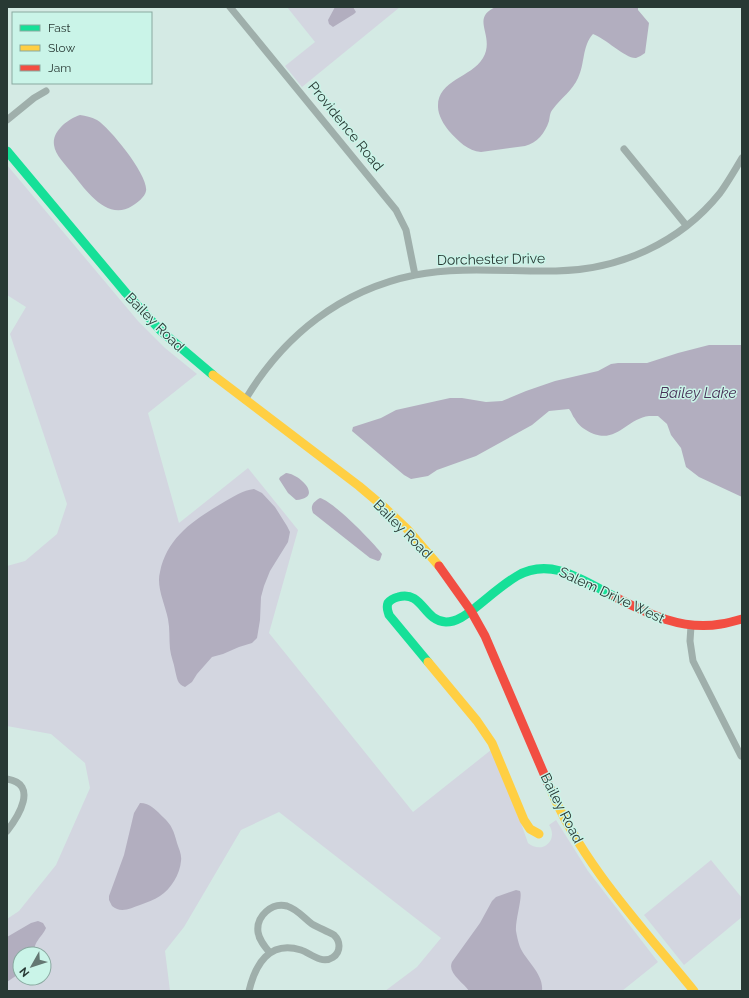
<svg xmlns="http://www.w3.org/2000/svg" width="749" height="998" viewBox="0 0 749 998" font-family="Raleway,sans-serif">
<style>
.green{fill:#d3d6e0;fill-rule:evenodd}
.water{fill:#b2aebf}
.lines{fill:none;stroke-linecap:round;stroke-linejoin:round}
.street{stroke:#9fafab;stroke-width:7}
.fast{stroke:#16e098;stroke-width:9}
.slow{stroke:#ffcf43;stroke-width:9}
.jam{stroke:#f24e42;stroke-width:9}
.labels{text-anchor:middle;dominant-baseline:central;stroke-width:3;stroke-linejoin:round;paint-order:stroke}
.street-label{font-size:14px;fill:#283934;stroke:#caf4e8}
.water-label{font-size:15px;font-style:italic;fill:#473057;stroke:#caf4e8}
</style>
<rect width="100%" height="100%" fill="#d4eae4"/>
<path class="green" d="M287,7H400L302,87L285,66L315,42Z
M7,165L138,321L165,348L197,374L148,413L179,523L248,468L298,530L269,633L413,812L491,750L522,826L528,843C542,855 559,840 549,825L556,820L588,871L658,962L622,991H385L417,967L441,938L279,812L241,830L184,927L165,951L170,991H7V919L19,911L56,865L90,788L85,763L51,734L7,726V566L25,561L57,534L67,504L10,334L26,307L7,295ZM20,954H44V978H20Z
M711,860L742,898V917L684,965L644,915Z"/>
<path class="water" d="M335,7H353L356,12L354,14L333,27L329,24L328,20Z
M496,7H638V10L649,23L645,53C642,55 639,57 636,58C626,59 605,38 593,34C582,46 585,64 578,78C573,90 561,98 553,109C550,112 550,116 549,121C545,133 537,143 525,146L481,152C468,151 458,141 449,131C444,125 438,115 438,107C437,80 471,78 483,58C496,36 469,18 496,7Z
M80,115C86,116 91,117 97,120C110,128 149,176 146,191C145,197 137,203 132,206C107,222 85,189 72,173C66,165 55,155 54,145C52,131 68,119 80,115Z
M709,345H742V497L699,477L686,467L681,448L671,435L667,424L658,416C655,416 652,416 649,416C625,419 615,448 586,430C582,428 577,423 575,419C572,416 572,412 569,409L549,411L532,425L476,456L437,470L428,476L411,479L404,475L352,431L353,427L381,418L396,410L450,398H462L486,402L502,401L526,391L555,381L598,371L611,364L618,363H647L678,353Z
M286,473C300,474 324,498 296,500L288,493L279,479L280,477Z
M254,489L262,493L275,507L287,526L290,532L288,542L270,571L264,586L261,597L260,620L257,638L252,643L239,647L223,654L212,657L197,674L192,682L185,687C177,684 177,678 175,670C174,663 171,657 170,649C169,639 170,629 168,619C165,604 156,587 160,572C167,537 195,519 224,502C233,497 243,490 254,489Z
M320,498C333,501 373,542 382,554L380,560L378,561L370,558L313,513C310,506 313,502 320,498Z
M140,803C150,803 157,811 163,817C172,825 174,832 177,843C179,849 182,855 181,861C180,874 171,889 160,896C154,900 147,902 140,905C131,908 121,914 112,906L109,900V896L124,855L134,813Z
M516,890L520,891C523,897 515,920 516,931C517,936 518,942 520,947C526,961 544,974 542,991H469C463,982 447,973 452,962L480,923L492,901L496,897Z
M38,921L43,923L46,928C41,939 34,940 34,954H20V973L7,982V937L31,923Z"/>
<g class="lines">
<path class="street" d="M230,7L396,210L406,230L415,275
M7,120L34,98L46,91
M624,149L686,225
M245,400C284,335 341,290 415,275C461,266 510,272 556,271C619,270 680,243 720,193C728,182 735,170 742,158
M691,626L690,641L693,661L741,756
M7,779C39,784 18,817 7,831
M249,991C255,965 269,940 301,950C307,952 313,957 320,959C329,962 339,956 339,946C339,942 337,938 334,935C327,931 319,928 312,924C304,918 297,909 287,906C272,902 256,916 258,932C259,940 265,947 270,953"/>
<path class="fast" d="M7,151L126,293L161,331L213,375
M428,662L389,615C388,611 386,608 388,603C391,599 394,598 398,597C423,590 423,621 446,622C457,622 467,614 475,608C489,597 502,585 517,576C551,556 584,581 615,597"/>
<path class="slow" d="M213,375L359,486L385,508L407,529L439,566
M428,662L477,721L492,743L524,820L530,829L539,834
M550,788C582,864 642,927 694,991"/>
<path class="jam" d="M439,566L471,611L485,636L550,788
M615,597C648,614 683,631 721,624C728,623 735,621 742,619"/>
</g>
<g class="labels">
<g class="street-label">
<text transform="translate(346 126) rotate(51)">Providence Road</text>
<text transform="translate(491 259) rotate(-1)">Dorchester Drive</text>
<text transform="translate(155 322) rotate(45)">Bailey Road</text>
<text transform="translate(403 529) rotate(45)">Bailey Road</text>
<text transform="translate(612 595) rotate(25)">Salem Drive West</text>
<text transform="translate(562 808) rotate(63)">Bailey Road</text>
</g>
<g class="water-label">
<text x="698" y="393">Bailey Lake</text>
</g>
</g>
<rect width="749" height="998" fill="none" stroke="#283934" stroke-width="16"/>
<rect x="12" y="12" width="140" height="72" fill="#caf4e8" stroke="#89a9a0"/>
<rect x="20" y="25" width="20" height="6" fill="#16e098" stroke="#89a9a0"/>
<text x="48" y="32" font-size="12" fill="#283934">Fast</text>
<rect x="20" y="45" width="20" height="6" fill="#ffcf43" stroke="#89a9a0"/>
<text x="48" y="52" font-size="12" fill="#283934">Slow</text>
<rect x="20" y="65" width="20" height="6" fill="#f24e42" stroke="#89a9a0"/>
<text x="48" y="72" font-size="12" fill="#283934">Jam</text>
<g transform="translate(32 966) rotate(231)"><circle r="19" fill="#caf4e8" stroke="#89a9a0"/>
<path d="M0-3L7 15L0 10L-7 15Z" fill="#647772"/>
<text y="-6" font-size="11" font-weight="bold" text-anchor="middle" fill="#283934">N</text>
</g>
</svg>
